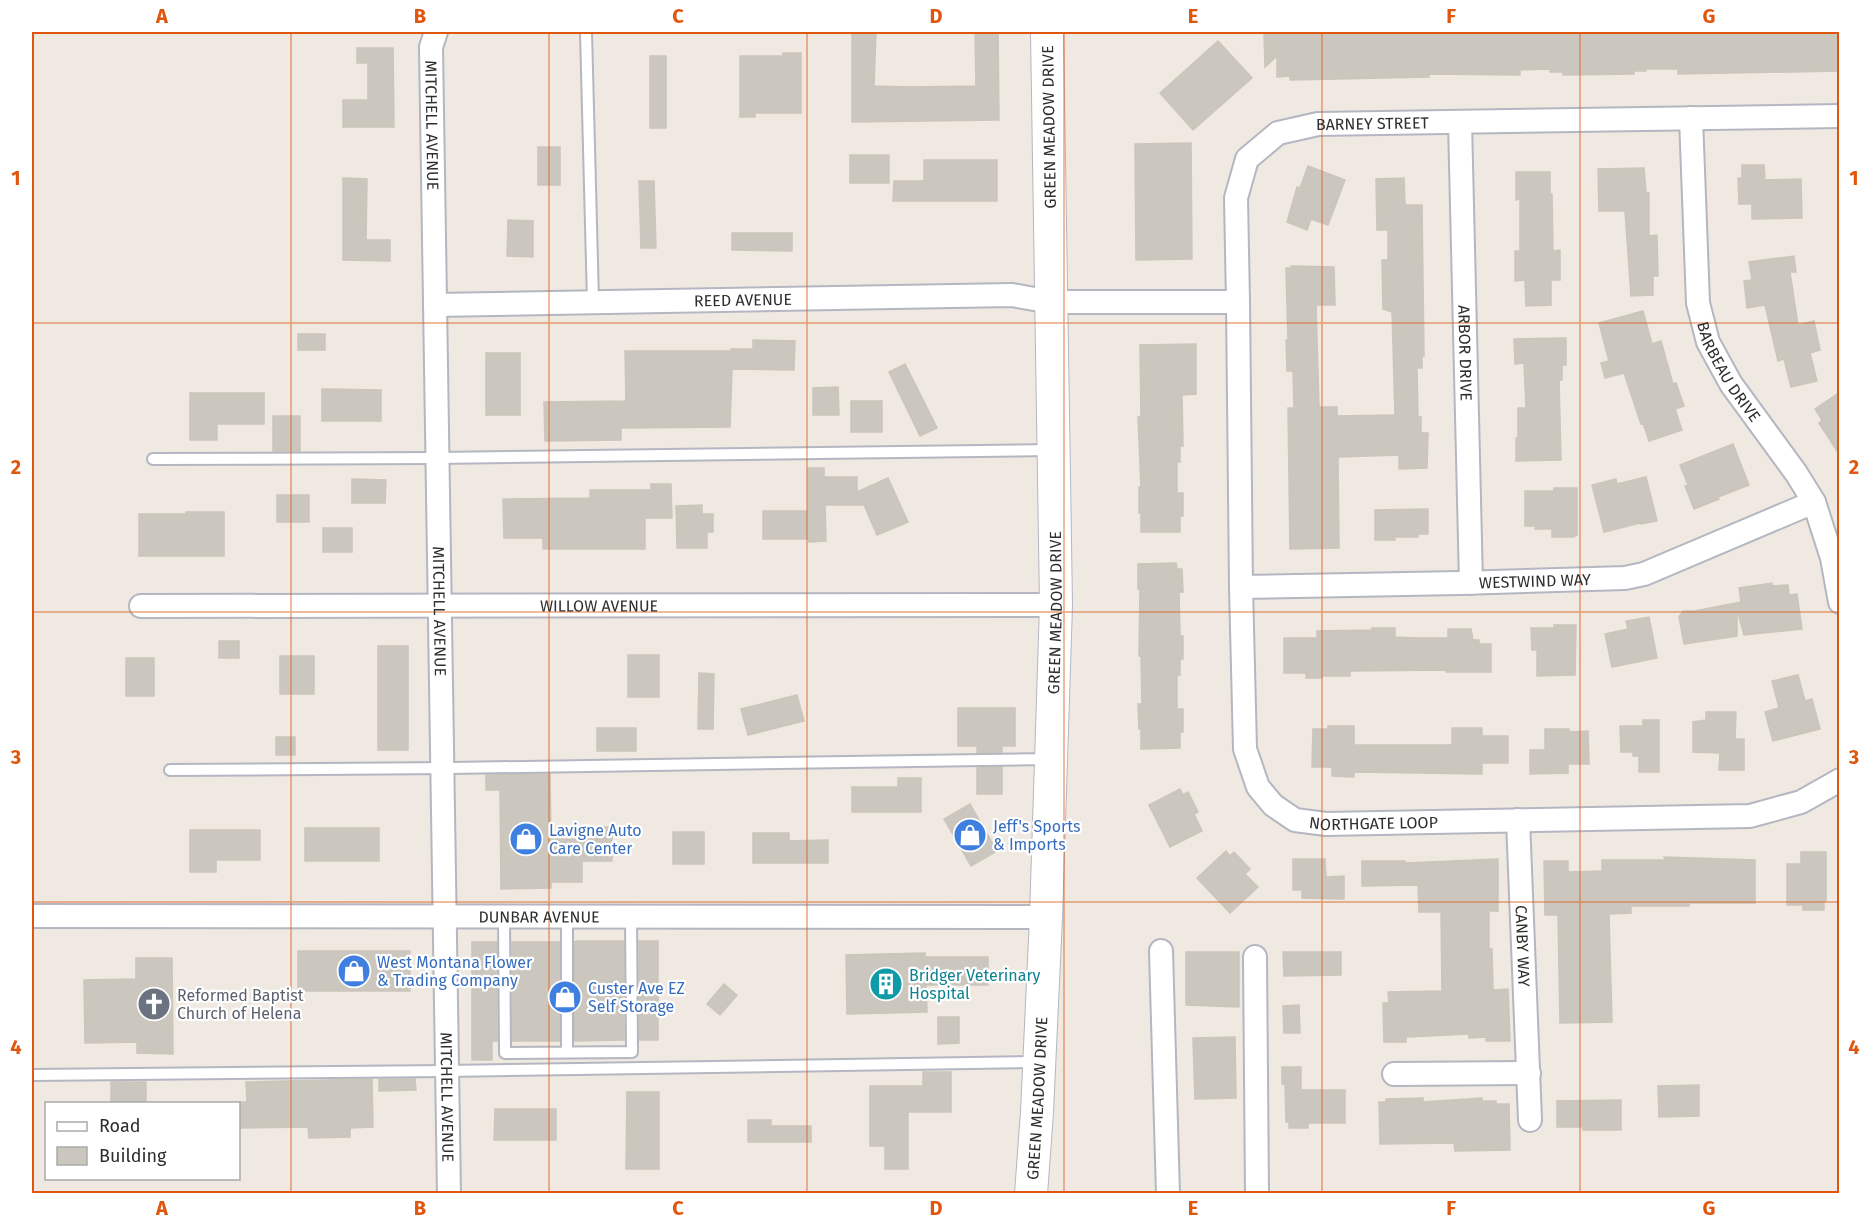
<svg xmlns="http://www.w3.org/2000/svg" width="1871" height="1225" viewBox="0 0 1871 1225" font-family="'Fira Sans',sans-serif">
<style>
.building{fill:#cbc7bf;stroke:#cbc5ba;stroke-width:1.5}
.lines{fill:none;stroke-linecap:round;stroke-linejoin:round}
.lane-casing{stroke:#b4b7c1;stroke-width:14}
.street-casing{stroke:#b4b7c1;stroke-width:26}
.secondary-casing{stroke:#b4b7c1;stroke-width:34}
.lane{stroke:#fff;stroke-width:10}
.street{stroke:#fff;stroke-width:22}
.secondary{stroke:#fff;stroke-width:32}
.grid{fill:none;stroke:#df570e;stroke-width:1.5;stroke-opacity:0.55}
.labels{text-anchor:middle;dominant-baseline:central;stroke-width:4.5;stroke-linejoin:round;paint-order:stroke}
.street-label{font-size:16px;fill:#2e2e2e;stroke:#fff}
.shop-label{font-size:16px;fill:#366cbe;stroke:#fff;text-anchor:start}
.culture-label{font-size:16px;fill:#0d838f;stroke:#fff;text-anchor:start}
.worship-label{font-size:16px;fill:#5b616d;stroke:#fff;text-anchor:start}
.neatline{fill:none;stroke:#df570e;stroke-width:2}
.grid-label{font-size:20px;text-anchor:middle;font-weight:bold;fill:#df570e}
</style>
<rect width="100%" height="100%" fill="#efe9e1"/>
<path class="building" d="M852,32H876L874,86L911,87L976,86L975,32H998L999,120L852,122Z
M1264,32H1839V71L1678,74V69H1646V71H1634V74L1563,75V72H1550V69L1520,70V75L1429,74V77L1290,80V76L1277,77V56L1265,67Z
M1218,41L1252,78L1193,130L1160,93Z
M357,48H393L394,127H343V100H368V63H357Z
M783,53H801V113H755V117H740V56H783Z
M650,56H666V128H650Z
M1191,143L1192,259L1136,260L1135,144Z
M538,147H560V185H538Z
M850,155H889V183H850Z
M924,160H997V201H893L894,181H924Z
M1742,165H1764L1765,180L1801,179L1802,218L1752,219V204H1739L1738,178H1742Z
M1308,166L1345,180L1328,225L1311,219L1307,230L1287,222L1297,187L1300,188Z
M1644,168L1646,193H1649V236L1657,235L1658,276H1653V295L1631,296L1625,211H1599L1598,169Z
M1516,172H1550V194H1552L1553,251L1560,250V280H1551V305L1526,306L1525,280L1515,281V251H1520V199L1516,200Z
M343,178L367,179L366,240H390V261L343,260Z
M1404,178L1405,205H1422L1424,356H1422V368H1417L1418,417H1421V433H1428L1427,468L1399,469V455L1338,457L1339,548L1290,549L1288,408H1294L1293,371H1287L1286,340H1288L1286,268H1291V266L1334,267L1335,305H1316L1319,407H1337V416L1395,415L1392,312L1383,309L1382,260H1388V230H1377L1376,179Z
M639,181H654L656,248H641Z
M508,220L533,221V257L507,256Z
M732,233H792V251L732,250Z
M1794,256L1796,272H1790L1798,325L1814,321L1820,350L1810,353L1817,381L1791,387L1784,359L1778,361L1765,305L1747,308L1744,281L1752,280L1749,262Z
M1643,311L1652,344L1661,341L1673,384L1676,383L1684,406L1675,409L1682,430L1649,441L1643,423L1641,424L1624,373L1605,378L1601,363L1609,361L1599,323Z
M298,334H325V350H298Z
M1566,338V365H1562V380H1559L1561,460L1516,461V438H1518V408H1526L1524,363L1515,364L1514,339Z
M753,340L795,341L794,370L732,369L730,427L621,428V440L545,441L544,402L626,401L625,351H731V349H753Z
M1196,344V394L1182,395L1183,446H1180V462H1177V493H1183V516H1180V532H1141V513H1139V487H1141L1138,417H1141L1140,345Z
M486,353H520V415H486Z
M905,364L937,428L920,436L889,372Z
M838,387L839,415H813V388Z
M322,389L381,390V421H322Z
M190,393H264V424H217V440H190Z
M1839,393V454L1819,423L1822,420L1815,409Z
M851,401H882V432H851Z
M273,416H300V451H273Z
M1733,444L1749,485L1718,497L1719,499L1694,509L1685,486L1688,485L1680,465Z
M808,468H824V477H857V492L888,478L908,522L877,535L864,505H825L826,541L809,542L808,539H763V511H808Z
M1646,477L1657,521L1641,524L1640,523L1604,532L1592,485L1616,479L1617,484Z
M352,479L386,480L385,503H352Z
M651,484H671L672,518H645V549H543V538H504L503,499L590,498V490H651Z
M1554,488H1577V535L1573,537H1552V529H1535L1536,526H1525V491H1554Z
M277,495H309V522H277Z
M702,505V514H713V532H707V548H677L676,506Z
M1428,509V534H1418V537H1394L1395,540H1375V510Z
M186,512H224V556H139V514H186Z
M323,528H352V552H323Z
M1176,563L1177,569H1182L1183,592H1179L1180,636H1183V659H1180V675H1177V709H1183V732H1180V748L1141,749V729H1139L1138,704H1142L1141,656H1139L1140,589H1138V564Z
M1772,583V586L1788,585L1789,595L1797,594L1802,629L1744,635L1737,609V636L1684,644L1679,617L1683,611H1695L1741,602L1739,588Z
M1649,617L1657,658L1612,667L1605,634L1628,629L1626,621Z
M1554,625H1576L1575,675L1537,676V650H1532L1531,628H1554Z
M1372,628H1395V637L1417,638H1448V629H1471L1473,640H1479V644H1491V672H1446V670L1350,671V676H1322V678H1306V673H1284V638H1317V631L1372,630Z
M219,641H239V658H219Z
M378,646H408V750H378Z
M628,655H659V697H628Z
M280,656H314V694H280Z
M126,658H154V696H126Z
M699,673L714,674L713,729H698Z
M1798,675L1805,701L1812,699L1820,729L1773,741L1765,712L1779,708L1772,681Z
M797,695L804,721L748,735L741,709Z
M958,708H1015V746H1002V752L977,753V746H958Z
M1706,712H1736L1735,739H1744V770H1719L1720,753L1693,752V722L1706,720Z
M1643,720H1659V772H1639V756H1633V752H1621L1620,726H1643Z
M1328,726H1354V745H1452V728H1482V736H1508V763H1482V774L1354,772V777L1332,776V767H1312L1313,729H1328Z
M597,728H636V751H597Z
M1545,729H1569V732L1588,731L1589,764H1568V773L1530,774V750H1545Z
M276,737H295V755H276Z
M1002,767V794H977V768Z
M550,774L551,839H587V827H612V861H582V882H551V888L501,889L500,790H486V775Z
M898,778H921V812H852V787H898Z
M1180,789L1183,795L1188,792L1198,812L1194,814L1202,831L1170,847L1149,805Z
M970,804L997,851L971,866L944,819Z
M305,828H379V861H305Z
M190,830H260V860H216V872H190Z
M673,832H704V864H673Z
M753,833H789V841L828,840V863H753Z
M1226,851L1230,856L1234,852L1250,869L1245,874L1258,887L1230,913L1197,878Z
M1801,852H1826V901H1824V910H1803V905H1787V864H1801Z
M1664,857L1755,860V903H1689V906H1631V913L1609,914L1612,1022L1560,1023L1558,915H1545L1544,861H1568V872L1602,871V860H1665Z
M1293,859H1325L1326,877L1344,876V899L1302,898V890H1293Z
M1498,859V911H1489V949H1492L1493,990L1508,989L1510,1041H1486V1037L1469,1038V1034L1406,1037V1042H1384L1383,1003H1389L1388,992L1442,991L1441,912H1419L1418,885L1362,886V861H1405V863Z
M577,941H624V1040L574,1041V942Z
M639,941H658V1040H639Z
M472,942H497V1041H492V1060H472Z
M512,942H560V1041H512Z
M298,951H410V991H298Z
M1186,952H1239V1007L1186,1005Z
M1283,952H1341V975L1284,976Z
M925,953V957H988V985H926L927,1012L847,1014L846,955Z
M136,958H172L173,1054L137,1053V1042L85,1043L84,980L136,979Z
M724,984L737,995L720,1015L707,1004Z
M1299,1005L1300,1033H1284L1283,1006Z
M938,1017H959V1043L938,1044Z
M1235,1037L1236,1098L1195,1099L1193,1038Z
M1282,1067H1301V1090H1345V1123H1308V1128H1289V1122H1286L1285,1084H1282Z
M923,1072H951V1112H908V1169H885V1146H870V1086H923Z
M372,1079L373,1127L350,1128V1137L309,1138L308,1127L238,1128V1102H247L246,1082Z
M379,1079H415L416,1090L379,1091Z
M111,1082H146V1104L111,1103Z
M1699,1085V1116L1659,1117L1658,1086Z
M627,1092H659V1169H626Z
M1423,1098V1102L1482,1098V1101H1496V1104H1509L1510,1150L1455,1151L1454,1143L1380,1144L1379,1102H1386V1099Z
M1621,1100V1130H1583V1127H1557V1101Z
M495,1109H556V1140H494Z
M748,1120H771V1126H811V1142H748Z"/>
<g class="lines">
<g class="lane-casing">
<path id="lane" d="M586,32L593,302
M153,459L437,458L1051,450
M170,770L451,768L1048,759
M504,916L505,1053L632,1052L631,916
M567,916V1053
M32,1075L446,1071L1036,1062"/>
</g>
<g class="street-casing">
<g id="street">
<path id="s1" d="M436,32L431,47L449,1194"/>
<path id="s2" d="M1691,118L1698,303L1708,342L1731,384L1796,473L1814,502L1832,558L1840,602"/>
<path id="s3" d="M1460,122L1471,583"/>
<path id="s4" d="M1238,302L1241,587L1245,749L1258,787L1273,805L1295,820L1326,824L1750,816L1801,802L1840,780"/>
<path id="s5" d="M435,305L1012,295L1051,302H1238L1236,198L1247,159L1278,133L1318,124L1840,116"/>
<path id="s6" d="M1241,587L1460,583L1625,578L1644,574L1814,502"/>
<path id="s7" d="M141,606L1056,605"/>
<path id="s8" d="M1518,820L1530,1120"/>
<path id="s9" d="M32,916L1046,917"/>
<path d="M1161,951L1168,1194"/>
<path d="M1255,957L1257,1194"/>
<path d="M1394,1074L1529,1073"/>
</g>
</g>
<g class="secondary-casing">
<g id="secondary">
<path id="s10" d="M1031,1194L1037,1112L1046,917L1056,605L1047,32"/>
</g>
</g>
<use href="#lane" class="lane"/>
<use href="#street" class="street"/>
<use href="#secondary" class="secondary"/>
</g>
<path class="grid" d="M291,32V1194M549,32V1194M807,32V1194M1064,32V1194M1322,32V1194M1580,32V1194M32,323H1840M32,612H1840M32,902H1840"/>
<defs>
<g id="shop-disc" transform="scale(1.725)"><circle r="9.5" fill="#3f7fe0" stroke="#fff"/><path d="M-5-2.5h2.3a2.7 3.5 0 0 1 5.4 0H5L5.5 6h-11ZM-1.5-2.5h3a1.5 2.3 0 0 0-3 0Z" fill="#fff"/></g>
<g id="building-disc" transform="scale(1.725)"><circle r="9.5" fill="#0f9aa8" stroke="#fff"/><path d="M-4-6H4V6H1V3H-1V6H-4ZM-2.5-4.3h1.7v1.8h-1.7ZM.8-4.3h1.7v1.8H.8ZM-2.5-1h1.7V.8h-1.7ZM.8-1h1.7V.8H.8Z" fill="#fff"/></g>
<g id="church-disc" transform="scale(1.725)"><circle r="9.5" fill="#6b7280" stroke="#fff"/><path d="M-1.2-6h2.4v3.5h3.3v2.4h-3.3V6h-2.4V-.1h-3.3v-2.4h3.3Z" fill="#fff"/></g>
</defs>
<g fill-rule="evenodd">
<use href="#shop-disc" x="970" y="835"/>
<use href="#shop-disc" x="526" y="839"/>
<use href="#shop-disc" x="354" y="971"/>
<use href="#building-disc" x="886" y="984"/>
<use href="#shop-disc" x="565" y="997"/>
<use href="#church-disc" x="154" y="1004"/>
</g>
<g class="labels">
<g class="street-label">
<text stroke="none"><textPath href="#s5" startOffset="1084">BARNEY STREET</textPath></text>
<text stroke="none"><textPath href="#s1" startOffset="94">MITCHELL AVENUE</textPath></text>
<text transform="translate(1049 127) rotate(-91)">GREEN MEADOW DRIVE</text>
<text stroke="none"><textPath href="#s5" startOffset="308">REED AVENUE</textPath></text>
<text stroke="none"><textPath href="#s3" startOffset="231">ARBOR DRIVE</textPath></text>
<text stroke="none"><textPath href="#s2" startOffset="261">BARBEAU DRIVE</textPath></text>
<text stroke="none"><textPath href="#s6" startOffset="294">WESTWIND WAY</textPath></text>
<text stroke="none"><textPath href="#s7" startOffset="458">WILLOW AVENUE</textPath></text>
<text stroke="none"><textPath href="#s1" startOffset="580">MITCHELL AVENUE</textPath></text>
<text stroke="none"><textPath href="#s10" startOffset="582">GREEN MEADOW DRIVE</textPath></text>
<text stroke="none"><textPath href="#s4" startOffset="616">NORTHGATE LOOP</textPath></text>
<text stroke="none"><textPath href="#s9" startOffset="507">DUNBAR AVENUE</textPath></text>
<text stroke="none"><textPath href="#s8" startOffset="126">CANBY WAY</textPath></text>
<text stroke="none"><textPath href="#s1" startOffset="1066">MITCHELL AVENUE</textPath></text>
<text stroke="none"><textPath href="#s10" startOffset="96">GREEN MEADOW DRIVE</textPath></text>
</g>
<g class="shop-label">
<text x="993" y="826">Jeff's Sports<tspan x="993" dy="18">&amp; Imports</tspan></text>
<text x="549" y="830">Lavigne Auto<tspan x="549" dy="18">Care Center</tspan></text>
<text x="377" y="962">West Montana Flower<tspan x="377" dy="18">&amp; Trading Company</tspan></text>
<text x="588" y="988">Custer Ave EZ<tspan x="588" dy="18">Self Storage</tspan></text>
</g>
<g class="culture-label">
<text x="909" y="975">Bridger Veterinary<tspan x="909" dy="18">Hospital</tspan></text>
</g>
<g class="worship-label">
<text x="177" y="995">Reformed Baptist<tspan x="177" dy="18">Church of Helena</tspan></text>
</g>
</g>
<rect width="1871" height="1225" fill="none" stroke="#ffffff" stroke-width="66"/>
<rect x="45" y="1102" width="195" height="78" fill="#ffffff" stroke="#ababab" stroke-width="1.5"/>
<rect x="57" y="1122" width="30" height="9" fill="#ffffff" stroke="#ababab" stroke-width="1.5"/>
<text x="99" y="1132" font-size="18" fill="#2e2e2e">Road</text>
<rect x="57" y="1147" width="30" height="18" fill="#cbc7bf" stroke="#ababab" stroke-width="1.5"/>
<text x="99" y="1162" font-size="18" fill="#2e2e2e">Building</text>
<rect x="33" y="33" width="1805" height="1159" class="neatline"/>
<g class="grid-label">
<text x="162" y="23">A</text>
<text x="420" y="23">B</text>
<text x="678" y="23">C</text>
<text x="936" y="23">D</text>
<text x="1193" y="23">E</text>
<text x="1451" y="23">F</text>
<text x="1709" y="23">G</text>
<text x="16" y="185">1</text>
<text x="1854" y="185">1</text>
<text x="16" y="474">2</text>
<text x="1854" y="474">2</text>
<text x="16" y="764">3</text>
<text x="1854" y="764">3</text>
<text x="16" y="1054">4</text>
<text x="1854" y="1054">4</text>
<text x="162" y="1215">A</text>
<text x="420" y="1215">B</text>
<text x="678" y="1215">C</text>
<text x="936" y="1215">D</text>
<text x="1193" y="1215">E</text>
<text x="1451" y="1215">F</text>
<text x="1709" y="1215">G</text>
</g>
</svg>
